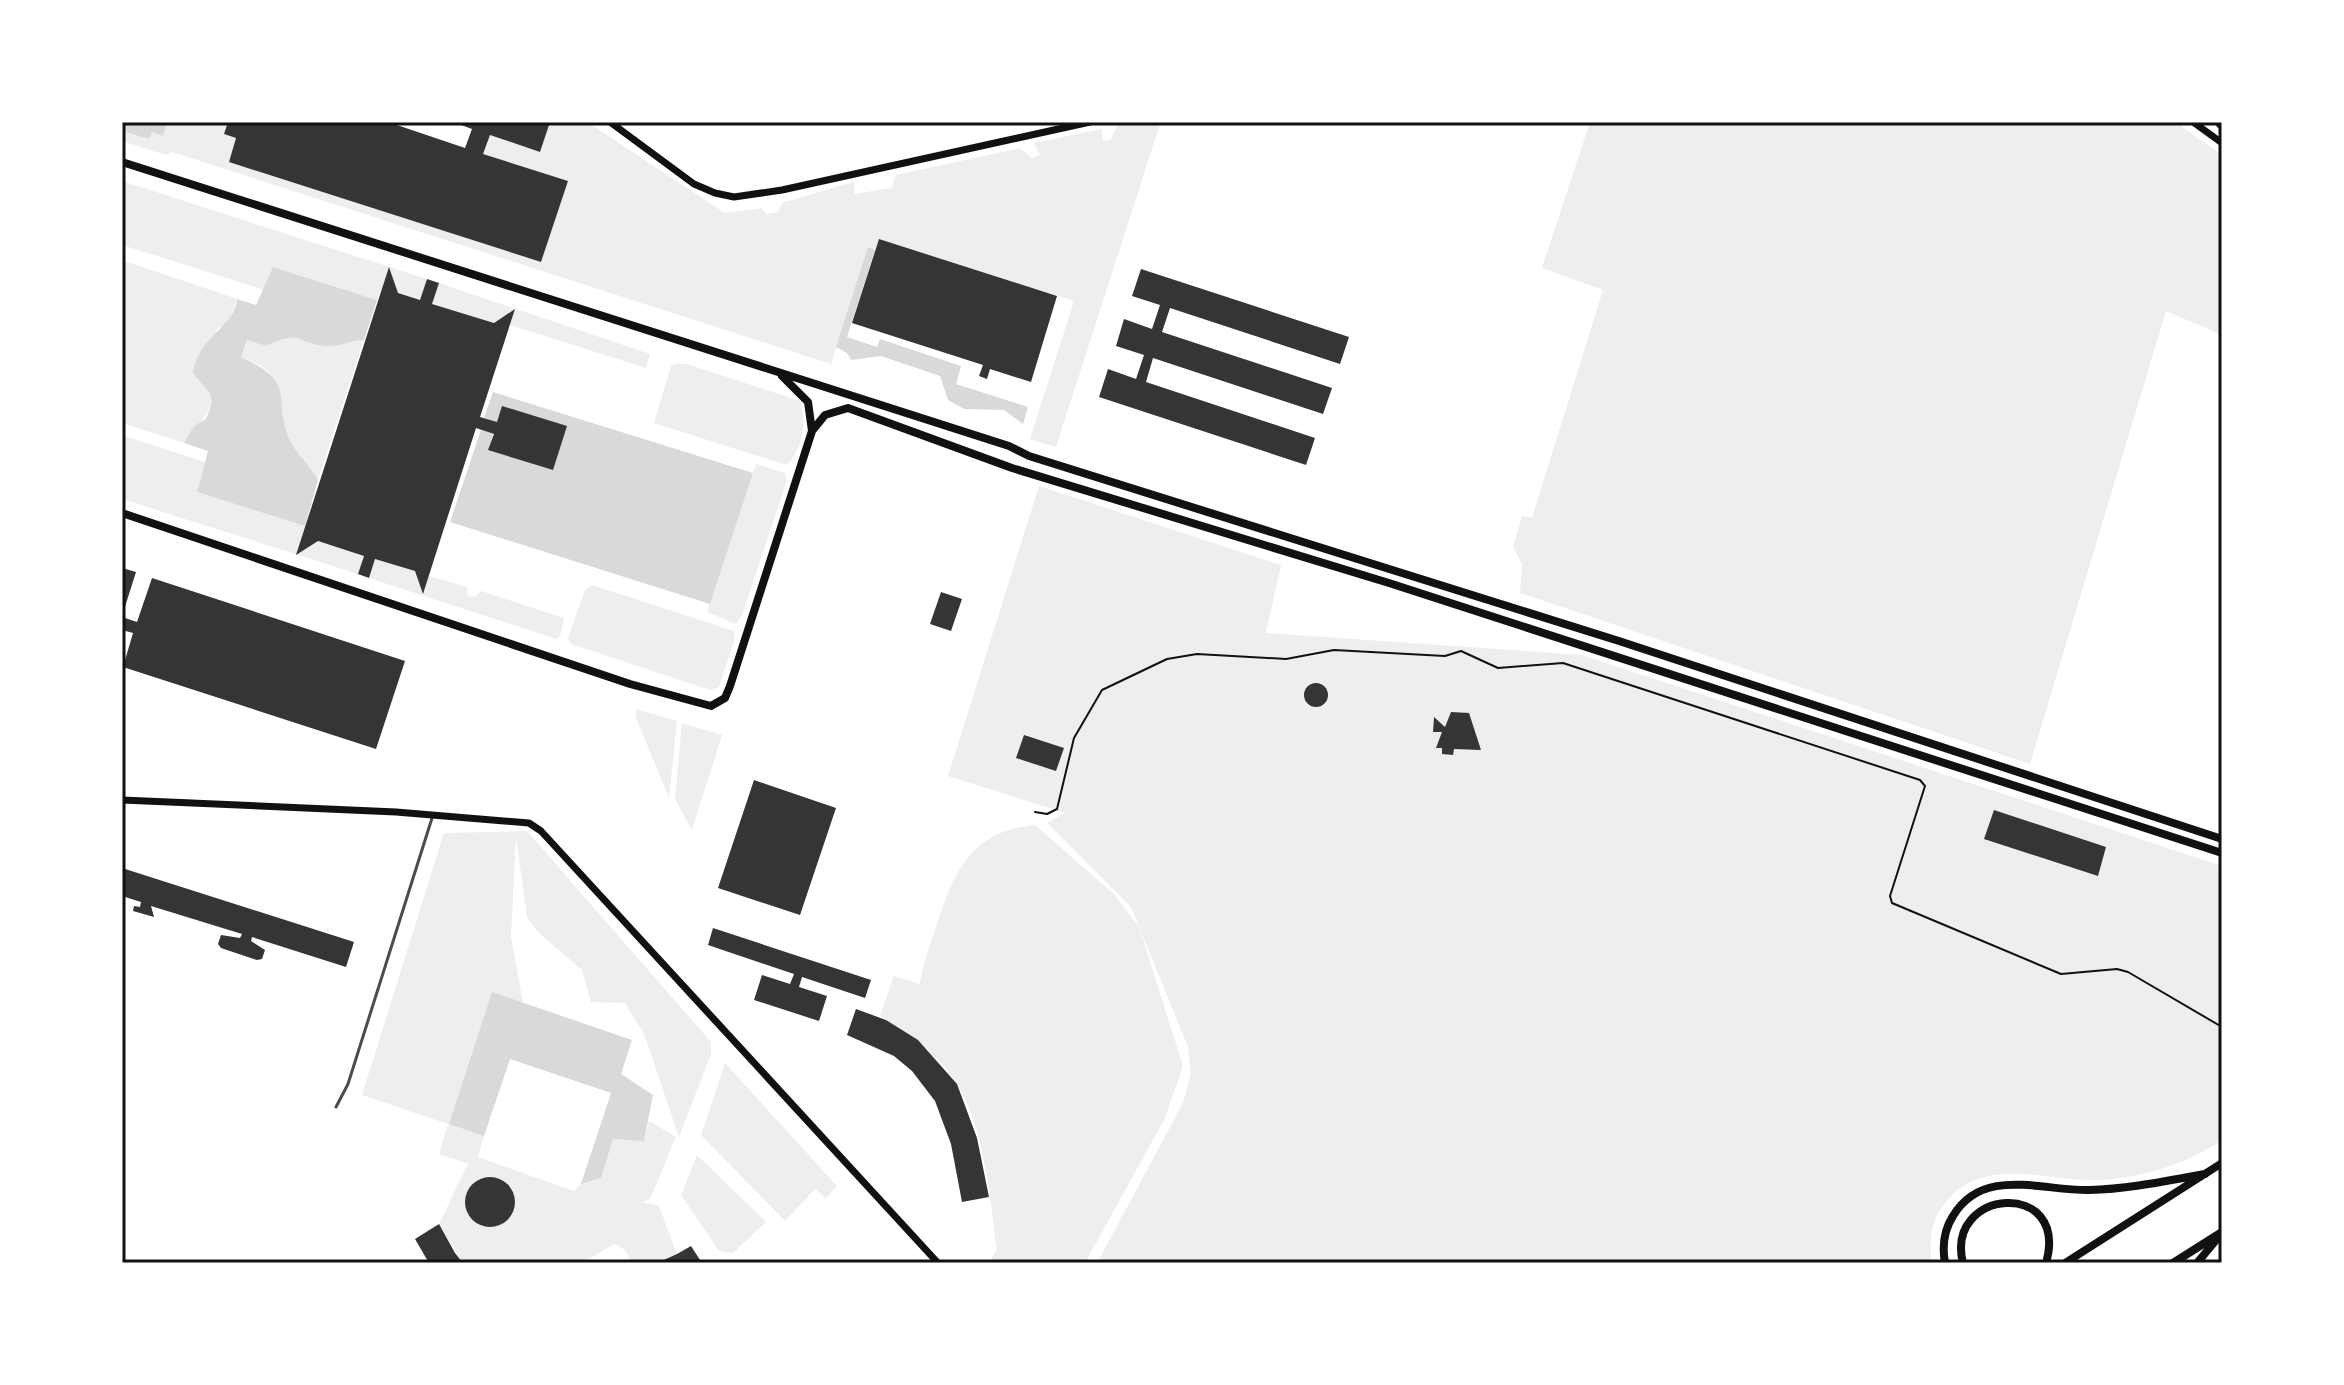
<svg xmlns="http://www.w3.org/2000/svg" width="2344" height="1385" viewBox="0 0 2344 1385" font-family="'DM Sans',sans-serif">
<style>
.green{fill:#eee}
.water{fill:#d9d9d9}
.building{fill:#353535}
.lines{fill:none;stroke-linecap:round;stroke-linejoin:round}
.path{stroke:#111;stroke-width:2}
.service{stroke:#4c4c4c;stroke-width:3}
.secondary{stroke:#111;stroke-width:7}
.trunk{stroke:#111;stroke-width:8}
.neatline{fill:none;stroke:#111;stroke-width:3}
</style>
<rect width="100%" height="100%" fill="#fff"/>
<path class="green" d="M167,122H228L225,134L236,138L229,162L541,262L568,181L483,154L490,135L540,152L550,122H587L725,213L762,208L766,214L778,212L783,202C808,197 830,187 855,182L854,194L891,188L896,175L1020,148L1032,158L1040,155L1034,143L1102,129V141L1110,140L1118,125L1160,124L1056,447L1030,439L1074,301L879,239L875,250L868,248L831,364L172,152L166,155L122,141V131L149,139L151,132L163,135Z
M1590,122H2175L2222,155V335L2166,311L2030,764L1520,593L1522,564L1513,547L1522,516L1532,518L1603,290L1542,268Z
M122,181L427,279L420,300L398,293L390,268L377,300L273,267L265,290L122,245Z
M122,260L237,299L229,322L217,329L197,380L211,391C213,417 196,423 184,443L122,423Z
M439,283L650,354L646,368L510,325L514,310L494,323L432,304Z
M287,336L327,346L364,340L318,480C310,466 295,453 289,438C273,399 295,376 241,357L247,340L266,346Z
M675,364H687L800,401C808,418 802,453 786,465L654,423L671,366Z
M122,435L205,462L197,492L305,526L297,554L318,541L364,556L358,574L122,499Z
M756,464L785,473L787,480L742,615L736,624L707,612Z
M1039,486L1281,565L1266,633L1582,655L2222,866V1140C2187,1164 2141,1178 2099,1180C2049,1182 1992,1157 1952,1195C1932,1214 1928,1237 1932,1263H1097L1183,1103L1191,1073L1188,1047L1131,907L1047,823L1065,813L948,776Z
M375,559L415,571L423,593L429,576L467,587L468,595L475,597L481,591L564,618L560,636L556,639L369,578Z
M592,585L734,631L735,638L719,687L710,690L571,644L568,638L585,590Z
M636,709L677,721L669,798L636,718Z
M682,723L722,735L692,830L675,799Z
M1035,825L1114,894L1139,927L1183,1066L1165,1118L1085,1263H989L997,1249C988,1190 985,1113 944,1066C926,1045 903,1031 880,1016L894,976L920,984C923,963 930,944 937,924C955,869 972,831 1035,825Z
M527,831L711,1042V1054L679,1137L644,1034L625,1003L591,1002L582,970L538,932L527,917L516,837L511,937L523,1003L492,993L449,1124L484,1136L478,1157L574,1191L581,1184L601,1178L613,1139L644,1141L649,1121L676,1137L650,1199L643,1202L659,1206L677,1254L657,1263H631L625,1250L615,1244L581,1263H463L439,1224L468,1164L439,1154L448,1124L362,1095L444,833Z
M725,1063L837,1186L826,1198L815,1189L785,1221L701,1135Z
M697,1155L766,1222L733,1253L719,1251L681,1195Z"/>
<path class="water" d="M122,122H167L163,136L152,132L149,139L122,131Z
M868,247L875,250L847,337L877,347L880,339L961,366L956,384L1028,407L1023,424L1004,410L964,409L948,400L940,376L881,356L851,360L847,353L836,347Z
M273,267L377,300L364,340C351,340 339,347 326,346C294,343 302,329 266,346L247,340L241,357C298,383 272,394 289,438C295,453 310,465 318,480L305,526L197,492L208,451L184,443L194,426L206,419C219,389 206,394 193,372C200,334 235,327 237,299L256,305Z
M493,392L753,473L710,604L450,522L481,430L493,434L489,450L553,470L497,422L484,418Z
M492,992L632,1040L621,1074L653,1095L644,1141L613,1139L601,1178L581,1184L611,1093L510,1059L484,1136L449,1124Z"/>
<path class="building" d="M228,122H388L465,148L472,129L453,122H550L540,152L490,135L483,154L568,181L541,262L229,162L236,138L224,134Z
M879,239L1057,296L1031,382L990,369L987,379L979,376L983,365L852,323Z
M389,267L398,293L420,300L427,279L439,283L432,304L494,323L515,309L480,417L497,422L502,406L567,426L553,470L488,450L494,434L476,428L423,594L415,571L375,559L369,578L358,574L364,556L318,541L296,555Z
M1141,269L1349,337L1340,364L1170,308L1162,332L1332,388L1323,414L1153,358L1146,382L1315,438L1306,465L1099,397L1108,369L1136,379L1144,355L1116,346L1124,319L1152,329L1160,305L1132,296Z
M122,568L136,572L123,613H122Z
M152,578L405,661L376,749L123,667L133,633L122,630V617L137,622Z
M941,592L962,599L951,631L930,624Z
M1304 695a12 12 0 1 1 24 0a12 12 0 1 1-24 0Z
M1451,712L1469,713L1481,750L1454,749L1453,755L1442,754V748H1436L1442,732H1433L1434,717L1445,727Z
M1024,735L1064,748L1056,771L1016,758Z
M754,780L836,808L800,915L718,888Z
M1994,810L2106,847L2098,876L1984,839Z
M122,868L354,942L346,967L252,937L251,941L265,950L262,959L257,960L221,948L218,944L221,935L240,938L242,934L151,906L154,917L133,911L134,906L140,907L141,902L122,896Z
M713,928L871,980L865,998L802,977L799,987L827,996L819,1021L754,1000L762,975L790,984L794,974L708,945Z
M856,1009L886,1020L918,1040L957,1084L977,1138L989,1197L962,1202L951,1144L935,1101L912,1071L894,1056L847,1035Z
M465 1202a25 25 0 1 1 50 0a25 25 0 1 1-50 0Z
M439,1224L455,1253L463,1263H429L415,1239Z
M691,1246L702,1263H657L677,1254Z"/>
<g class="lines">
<path class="path" d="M1035,812L1047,814L1057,809L1074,738L1102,690L1167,659L1197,654L1286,659L1334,650L1445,656L1461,651L1498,668L1563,663L1920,780L1925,786L1890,896L1892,903L2061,974L2117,969L2128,972L2222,1027"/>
<path class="service" d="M336,1107L348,1084L433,815"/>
<path class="secondary" d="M610,122L694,184L715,193L734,197L782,190L1090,122
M2193,122L2222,143
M122,800L396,812L529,823L541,831L938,1263"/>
<path class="trunk" d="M2218,122L2222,126
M122,162L1009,446L1029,456L1619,641L2222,839
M812,431L825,415L848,408L1012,468L1389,583L2222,853
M122,513L630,684L711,706L725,698L730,686L812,431L808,402L782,376
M1945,1263C1942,1246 1944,1230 1953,1216C1983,1166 2042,1191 2089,1190C2128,1189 2166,1181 2205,1174
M1963,1263C1944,1188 2070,1178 2046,1263
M2065,1263L2222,1163
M2173,1263L2222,1232
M2197,1263L2217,1239"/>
</g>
<rect width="2344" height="1385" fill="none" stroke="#ffffff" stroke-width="248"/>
<rect x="124" y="124" width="2096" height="1137" class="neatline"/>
</svg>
